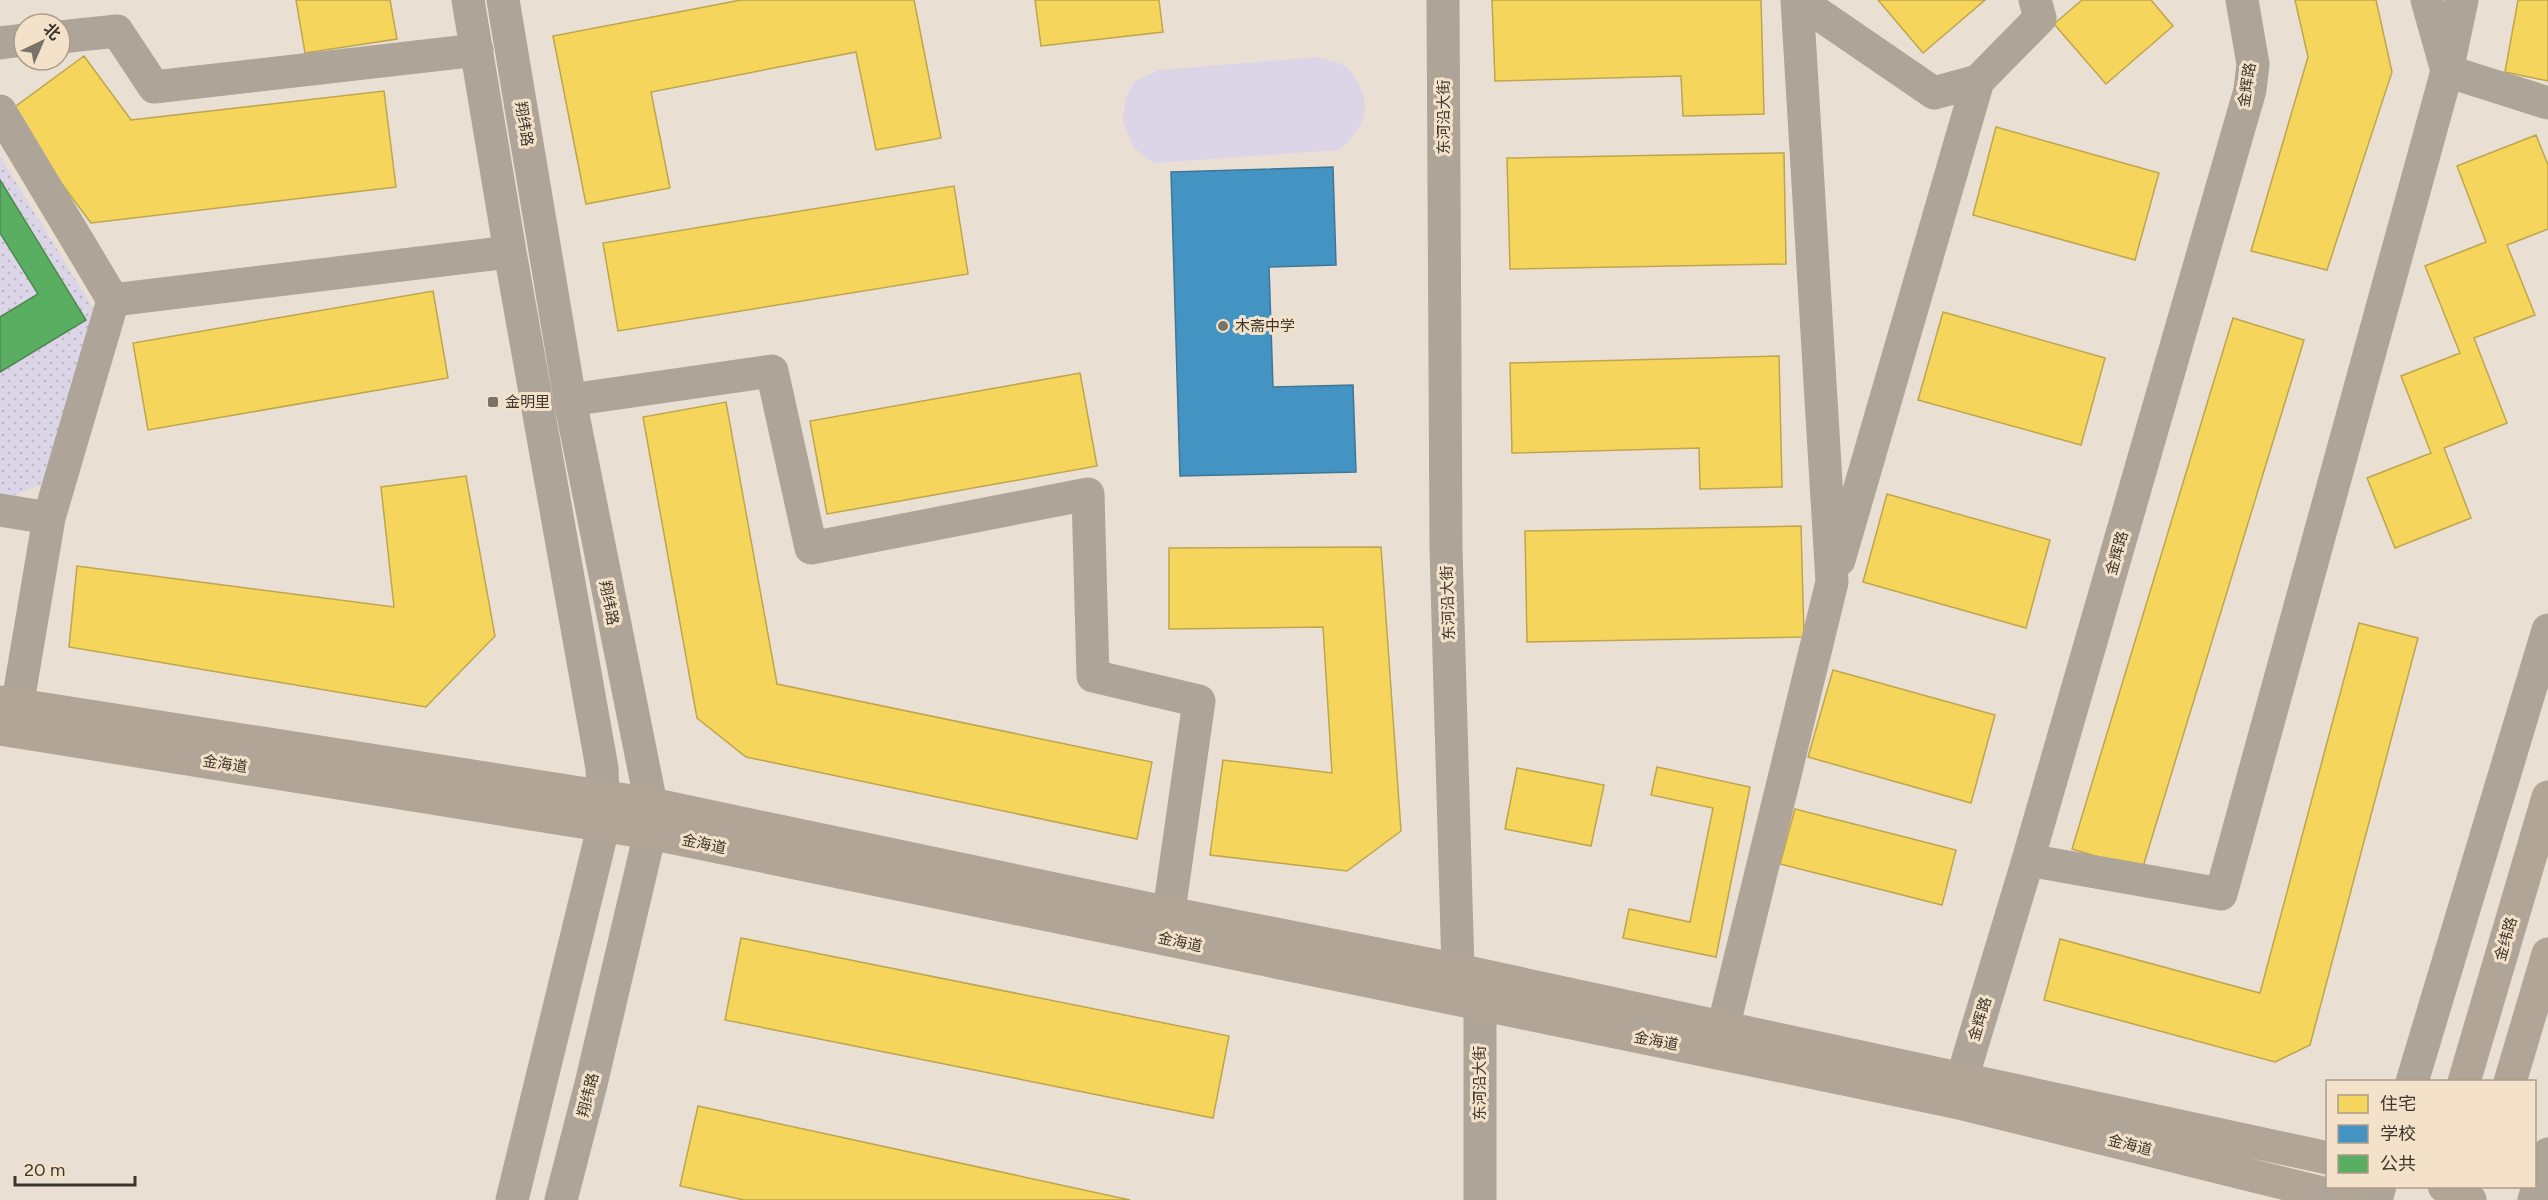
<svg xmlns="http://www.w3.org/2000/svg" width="2548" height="1200" viewBox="0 0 2548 1200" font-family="Figtree,'Noto Sans SC',sans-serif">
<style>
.park{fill:url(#park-dots)}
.garden{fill:#dcd5e7}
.homes{fill:#f6d55c;stroke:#bea54e;stroke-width:1.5}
.schools{fill:#4393c3;stroke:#417796;stroke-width:1.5}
.public{fill:#5aae61;stroke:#518a51;stroke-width:1.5}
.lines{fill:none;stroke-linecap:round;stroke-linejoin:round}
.minor{stroke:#aea498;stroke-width:33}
.major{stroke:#b1a597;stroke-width:33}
.poi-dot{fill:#797267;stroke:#f3e2c9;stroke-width:2}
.labels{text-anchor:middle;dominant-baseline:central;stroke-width:6;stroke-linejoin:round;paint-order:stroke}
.street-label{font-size:15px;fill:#3d362d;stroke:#f3e2c9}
.poi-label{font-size:15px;fill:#3d362d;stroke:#f3e2c9;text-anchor:start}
</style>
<defs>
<pattern id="park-dots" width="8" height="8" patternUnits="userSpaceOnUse" patternTransform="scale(1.5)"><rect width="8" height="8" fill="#dcd5e7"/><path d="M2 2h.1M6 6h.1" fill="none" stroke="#beb7c6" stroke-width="1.8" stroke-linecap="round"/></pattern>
</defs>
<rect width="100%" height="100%" fill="#e9e0d3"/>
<path class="park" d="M0,156L93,308L46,483L0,501Z"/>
<path class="garden" d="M1318,57C1326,60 1338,62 1345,66C1353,72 1358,81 1361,89C1372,114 1358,134 1339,150L1154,163L1134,148L1123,122L1125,99L1135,81L1159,70Z"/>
<path class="homes" d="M296,0H390L397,39L305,53Z
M741,0H914L941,138L876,150L856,52L651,92L670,188L586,204L553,36Z
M1035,0H1159L1163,32L1041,46Z
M1492,0H1761L1764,114L1683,116L1681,76L1495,81Z
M1878,0H1985L1923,53Z
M2082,0H2151L2173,26L2106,84L2054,24Z
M2295,0H2376L2392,72L2327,270L2251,251L2308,57Z
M2518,0H2548V81L2505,72Z
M84,56L131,120L384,91L396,187L91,223L8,112Z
M1996,127L2159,173L2135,260L1973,215Z
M2536,135L2548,165V229L2507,245L2535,315L2474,338L2507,423L2444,448L2471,518L2395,548L2367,478L2431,453L2401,376L2460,353L2425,266L2486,242L2457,166Z
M1784,153L1786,264L1510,269L1507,158Z
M954,186L968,274L618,331L603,243Z
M433,291L448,378L148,430L133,343Z
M1943,312L2105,358L2081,445L1918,400Z
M2233,318L2304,340L2142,870L2072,849Z
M1779,356L1782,487L1700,489L1699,448L1512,453L1510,363Z
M1080,373L1097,466L827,514L810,421Z
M726,402L777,684L1152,762L1137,839L746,757L697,718L643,417Z
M466,476L495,636L426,707L69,647L77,566L394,607L381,487Z
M1887,494L2050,540L2026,628L1863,582Z
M1801,526L1804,637L1527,642L1525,531Z
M1381,547L1401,831L1347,871L1210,855L1223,760L1332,773L1323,627L1169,629V548Z
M2359,623L2418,638L2310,1045L2275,1062L2044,1000L2060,939L2260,993Z
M1833,670L1995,715L1971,803L1808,757Z
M1657,767L1750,787L1716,957L1623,938L1629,909L1690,922L1713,808L1651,795Z
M1517,768L1604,785L1591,846L1505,829Z
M1795,809L1956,850L1942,905L1780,864Z
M741,938L1229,1036L1213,1118L725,1020Z
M698,1106L1130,1200H744L680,1186Z"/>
<path class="schools" d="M1333,167L1336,265L1269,267L1273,387L1353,385L1356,472L1180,476L1171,172Z"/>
<path class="public" d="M0,180L86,320L0,372V317L38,294L0,233Z"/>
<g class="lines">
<path class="minor" d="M468,0L510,252L602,768L604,824L512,1200
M503,0L570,400L651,804L650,833L591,1084L561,1200
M1443,0L1446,549L1458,970L1480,1006V1200
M1798,0L1934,93L1978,81
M2427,0L2447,71L2548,103
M60,37L117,31L154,87L477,50
M0,43L24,40
M0,111L113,300L49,518L13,731
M113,300L510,252
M570,400L772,371L811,548L1088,494L1093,676L1199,701L1165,939
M0,510L49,518
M1839,560L1978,81L2040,18L2035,0
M2028,860L2221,894L2447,71L2462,0
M1717,1053L1832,582L1797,0
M2412,1082L2548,630
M1955,1102L2028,860L2250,90L2253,64L2242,0
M2376,1200L2380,1186
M2534,1200L2548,1154"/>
<path class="major" d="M0,702L651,804L1169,913L1458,970L2328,1158
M0,729L650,833L1955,1102L2351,1200
M2464,1082L2548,797
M2510,1082L2548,954
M2444,1186L2470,1200"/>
</g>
<g class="poi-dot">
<circle cx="1223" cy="326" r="6"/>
<rect x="487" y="396" width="12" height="12" rx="3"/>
</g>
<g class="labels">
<g class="street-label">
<text transform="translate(2247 85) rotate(-81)">金辉路</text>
<text transform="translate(1444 117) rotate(-90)">东河沿大街</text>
<text transform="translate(524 124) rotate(81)">翔纬路</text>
<text transform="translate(2117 553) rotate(-74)">金辉路</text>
<text transform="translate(609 603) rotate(79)">翔纬路</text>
<text transform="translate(1448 603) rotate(-92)">东河沿大街</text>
<text transform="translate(225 764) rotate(9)">金海道</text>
<text transform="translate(704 844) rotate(12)">金海道</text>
<text transform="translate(2506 939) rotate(-74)">金纬路</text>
<text transform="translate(1180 942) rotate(12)">金海道</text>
<text transform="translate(1980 1019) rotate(-73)">金辉路</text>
<text transform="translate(1656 1041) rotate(11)">金海道</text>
<text transform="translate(1480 1083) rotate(-90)">东河沿大街</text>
<text transform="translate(588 1095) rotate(-76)">翔纬路</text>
<text transform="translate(2130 1145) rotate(14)">金海道</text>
</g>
<g class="poi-label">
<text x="1235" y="326">木斋中学</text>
<text x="505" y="402">金明里</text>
</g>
</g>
<rect x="2326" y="1080" width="210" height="108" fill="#f3e2c9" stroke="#aa9d8b" stroke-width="1.5"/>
<rect x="2338" y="1095" width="30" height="18" fill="#f6d55c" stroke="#aa9d8b" stroke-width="1.5"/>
<text x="2380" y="1110" font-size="18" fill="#3d362d">住宅</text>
<rect x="2338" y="1125" width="30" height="18" fill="#4393c3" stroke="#aa9d8b" stroke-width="1.5"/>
<text x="2380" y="1140" font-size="18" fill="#3d362d">学校</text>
<rect x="2338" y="1155" width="30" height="18" fill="#5aae61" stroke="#aa9d8b" stroke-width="1.5"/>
<text x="2380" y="1170" font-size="18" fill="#3d362d">公共</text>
<g transform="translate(42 42) rotate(44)"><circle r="28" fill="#f3e2c9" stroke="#aa9d8b" stroke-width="1.5"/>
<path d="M0-4.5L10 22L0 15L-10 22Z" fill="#797267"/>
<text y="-9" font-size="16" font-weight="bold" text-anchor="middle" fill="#3d362d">北</text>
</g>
<path d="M15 1176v9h120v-9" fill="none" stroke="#3d362d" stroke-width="3"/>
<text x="24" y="1176" font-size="18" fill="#3d362d" stroke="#f3e2c9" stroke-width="4.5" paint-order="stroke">20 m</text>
</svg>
